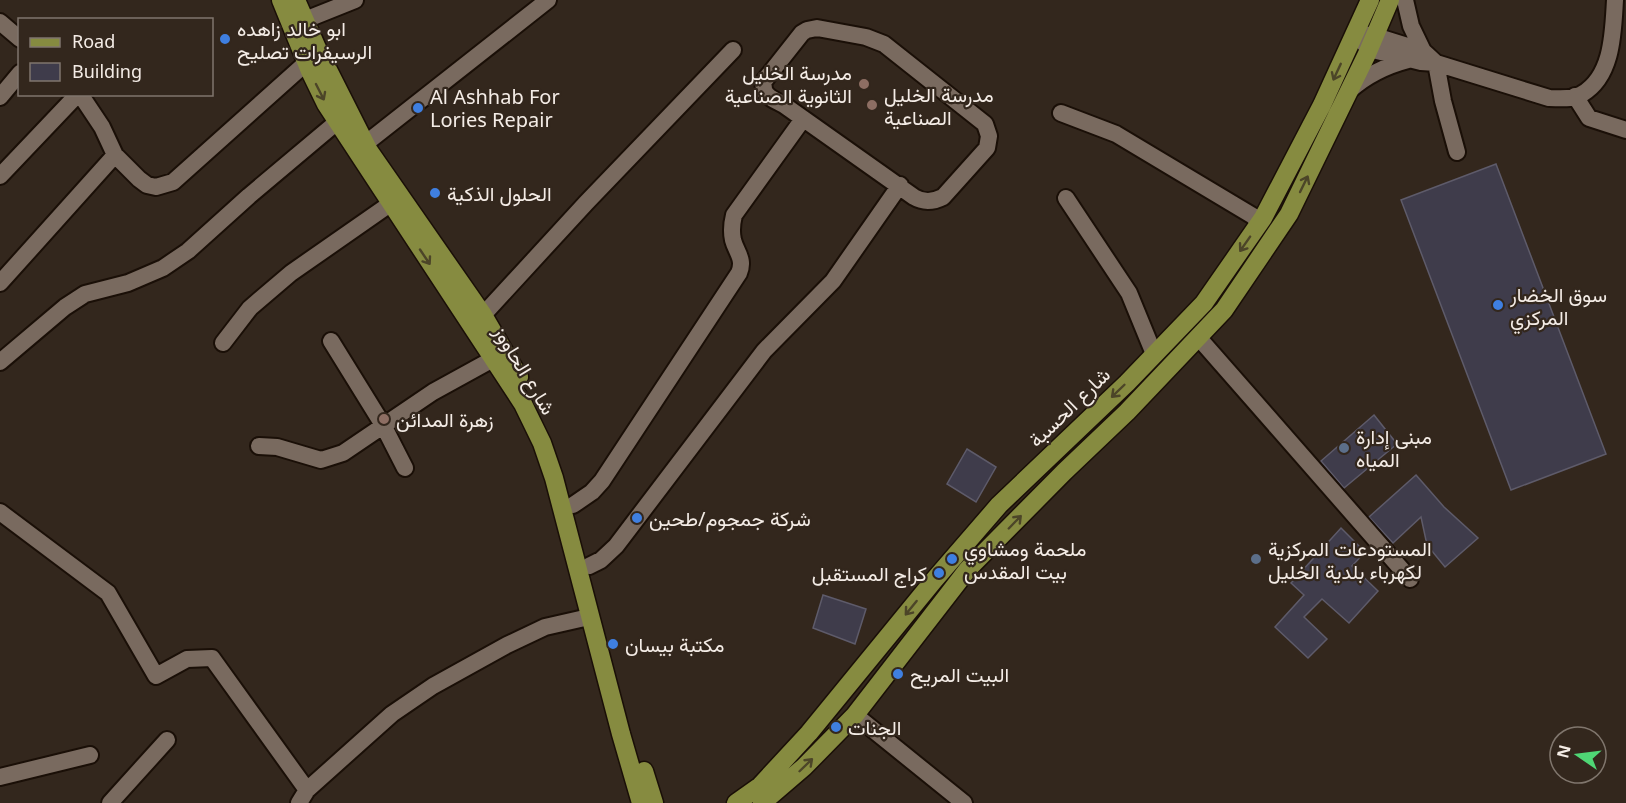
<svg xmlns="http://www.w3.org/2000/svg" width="1626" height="803" viewBox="0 0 1626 803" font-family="'Noto Sans',Vazirmatn,sans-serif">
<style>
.building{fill:#3f3c4b;stroke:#5e5b6a;stroke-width:1.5}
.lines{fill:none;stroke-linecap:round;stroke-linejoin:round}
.minor-casing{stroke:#1a0f07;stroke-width:20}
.major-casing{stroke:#1a0f07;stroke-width:21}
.minor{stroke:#796a5f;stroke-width:16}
.major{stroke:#868b40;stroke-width:18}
.oneway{stroke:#4c4528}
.shop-dot{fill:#3f7fe0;stroke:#33271d;stroke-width:2}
.education-dot{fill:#8d6e63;stroke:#33271d;stroke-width:2}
.service-dot{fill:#5c6f8a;stroke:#33271d;stroke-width:2}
.labels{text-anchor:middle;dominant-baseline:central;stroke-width:4.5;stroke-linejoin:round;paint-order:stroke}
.poi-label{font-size:20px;fill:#f4ece6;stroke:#33271d;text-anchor:start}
.street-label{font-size:20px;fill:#f4ece6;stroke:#33271d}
</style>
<rect width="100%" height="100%" fill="#33271d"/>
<path class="building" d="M1496,164L1606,454L1511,490L1401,200Z
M1374,415L1397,444L1344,488L1321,461Z
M967,449L996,467L976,502L947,484Z
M1416,475L1444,507L1478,538L1445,567L1427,545L1421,517L1393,543L1369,517Z
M1341,528L1365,552L1352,566L1378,591L1349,623L1322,599L1304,617L1327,639L1308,658L1275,627L1304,595L1291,583Z
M823,595L866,609L855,644L813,628Z"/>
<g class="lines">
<g class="minor-casing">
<path id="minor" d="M1405,0L1411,26L1423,51
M305,20L355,0
M0,22L20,39
M817,28L866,37L884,44L985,124L989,136L987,148L943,197C933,202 924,203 914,197L784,105C773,99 761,96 764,81L802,33L807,30Z
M1362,34L1375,36L1423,51L1436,63L1443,101L1457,152
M1360,39L1369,49L1421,62L1436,63L1549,98C1560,98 1573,100 1582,94C1613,76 1613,32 1615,0
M1350,90C1367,75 1385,66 1408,60
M80,94L102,127L115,155L139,179L147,185L156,187L173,182L306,63
M1575,96L1589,118L1626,130
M0,97L20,73
M1061,113L1116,134L1253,216L1260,223
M365,144L548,0
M0,176L78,94
M1066,198L1129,293L1154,354
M0,283L115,155
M483,315L586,203L733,50
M1198,337L1410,579
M331,341L383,425L405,468
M223,343L250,308L291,273L390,204
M0,362L65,307L85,294L128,283L163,268L188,251L249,196L337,122
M259,446L277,447L321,460L343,453L433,392L493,359
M573,505L592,492L602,481L739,273C745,259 736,252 733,240C731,231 732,223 734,215L803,119
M0,512L108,593L156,676L187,659L212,658L307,790
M589,566L601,560L616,546L764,351L833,281L900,185
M855,715L964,803
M0,777L90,755
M110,803L167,740
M299,803L307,790L392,714L433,686L507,645L545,627L589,617"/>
</g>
<g class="major-casing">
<path id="major" d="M281,0L310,71L326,104L523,404L542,443L554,478L621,734L641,803
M296,0L317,48L369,151L483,315L519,377
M644,771L654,803
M736,803L760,786L809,733L935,579L999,505L1127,383L1204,303L1263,218L1322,105L1370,0
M762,803L804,767L855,715L968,569L1064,472L1127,412L1224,310L1289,214L1367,54L1390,0"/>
</g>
<use href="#minor" class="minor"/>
<use href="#major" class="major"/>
</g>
<defs><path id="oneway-shaft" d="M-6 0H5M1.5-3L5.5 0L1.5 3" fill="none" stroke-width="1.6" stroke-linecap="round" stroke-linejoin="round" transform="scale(1.5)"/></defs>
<g class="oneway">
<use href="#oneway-shaft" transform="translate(1337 72) rotate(115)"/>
<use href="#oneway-shaft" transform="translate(320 92) rotate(63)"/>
<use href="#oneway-shaft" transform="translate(1304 184) rotate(-64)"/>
<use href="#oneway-shaft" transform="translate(1245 244) rotate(125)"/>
<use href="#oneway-shaft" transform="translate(425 257) rotate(56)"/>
<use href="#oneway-shaft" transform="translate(1118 391) rotate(136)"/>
<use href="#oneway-shaft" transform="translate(1015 522) rotate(-46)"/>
<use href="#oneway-shaft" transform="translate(911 608) rotate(129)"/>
<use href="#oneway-shaft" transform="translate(806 765) rotate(-44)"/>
</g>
<g class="shop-dot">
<circle cx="225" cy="39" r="6"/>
<circle cx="418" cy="108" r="6"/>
<circle cx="435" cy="193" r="6"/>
<circle cx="1498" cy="305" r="6"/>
<circle cx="637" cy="518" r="6"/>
<circle cx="952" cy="559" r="6"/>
<circle cx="939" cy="573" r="6"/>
<circle cx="613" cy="644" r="6"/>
<circle cx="898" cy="674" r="6"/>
<circle cx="836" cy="727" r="6"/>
</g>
<g class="education-dot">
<circle cx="864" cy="84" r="6"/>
<circle cx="872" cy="105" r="6"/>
<circle cx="384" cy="419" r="6"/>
</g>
<g class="service-dot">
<circle cx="1344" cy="448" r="6"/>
<circle cx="1256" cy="559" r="6"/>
</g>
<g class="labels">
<g class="poi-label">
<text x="237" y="28">ابو خالد زاهده<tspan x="237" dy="23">الرسيفرات تصليح</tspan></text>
<text x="852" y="72" text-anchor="end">مدرسة الخليل<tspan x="852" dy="23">الثانوية الصناعية</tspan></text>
<text x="884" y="94">مدرسة الخليل<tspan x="884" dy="23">الصناعية</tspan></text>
<text x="430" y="96">Al Ashhab For<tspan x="430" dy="23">Lories Repair</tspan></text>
<text x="447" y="193">الحلول الذكية</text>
<text x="1510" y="294">سوق الخضار<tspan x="1510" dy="23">المركزي</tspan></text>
<text x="396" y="419">زهرة المدائن</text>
<text x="1356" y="436">مبنى إدارة<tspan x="1356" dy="23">المياه</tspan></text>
<text x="649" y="518">شركة جمجوم/طحين</text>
<text x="964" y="548">ملحمة ومشاوي<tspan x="964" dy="23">بيت المقدس</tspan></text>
<text x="1268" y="548">المستودعات المركزية<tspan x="1268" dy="23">لكهرباء بلدية الخليل</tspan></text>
<text x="927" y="573" text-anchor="end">كراج المستقبل</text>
<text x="625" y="644">مكتبة بيسان</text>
<text x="910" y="674">البيت المريح</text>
<text x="848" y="727">الجنات</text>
</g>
<g class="street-label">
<text transform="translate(525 370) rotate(59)">شارع الحاووز</text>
<text transform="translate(1069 407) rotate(-44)">شارع الحسبة</text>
</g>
</g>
<rect x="18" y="18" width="195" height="78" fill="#33271d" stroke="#80766d" stroke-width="1.5"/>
<rect x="30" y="38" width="30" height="9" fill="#868b40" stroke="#80766d" stroke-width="1.5"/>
<text x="72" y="48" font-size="18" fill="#f4ece6">Road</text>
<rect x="30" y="63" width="30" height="18" fill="#3f3c4b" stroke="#80766d" stroke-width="1.5"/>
<text x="72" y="78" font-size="18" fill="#f4ece6">Building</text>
<g transform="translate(1578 755) rotate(284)"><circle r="28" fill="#33271d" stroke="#80766d" stroke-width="1.5"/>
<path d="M0-4.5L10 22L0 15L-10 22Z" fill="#4fd675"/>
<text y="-9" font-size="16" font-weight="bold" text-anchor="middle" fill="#f4ece6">N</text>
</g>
</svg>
